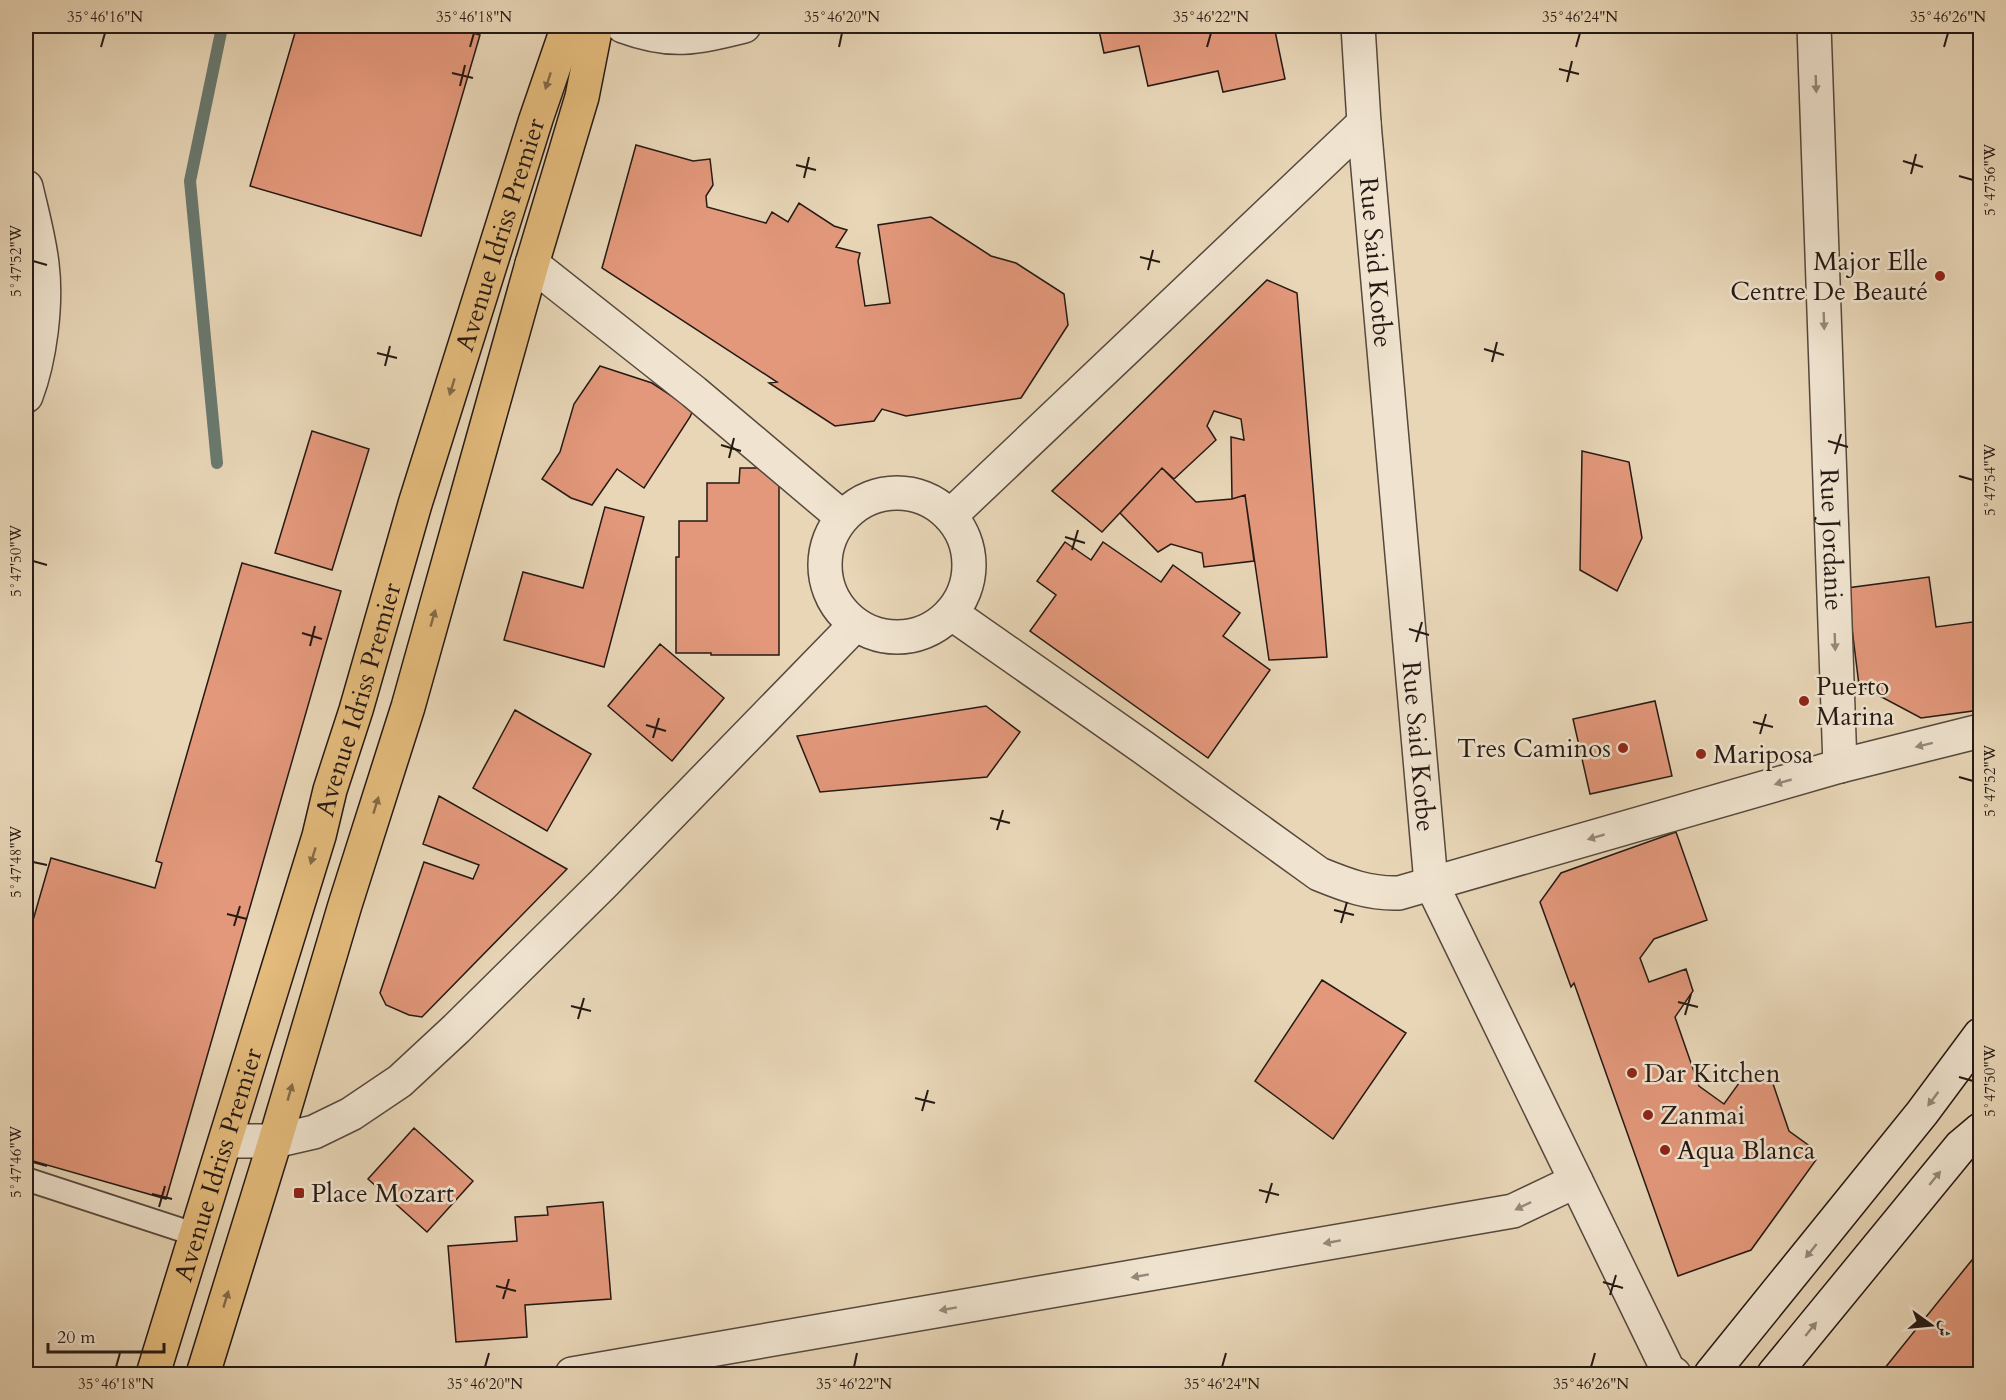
<svg xmlns="http://www.w3.org/2000/svg" width="2006" height="1400" viewBox="0 0 2006 1400" font-family="Cardo,Amiri,serif">
<style>
.lines{fill:none;stroke-linecap:round;stroke-linejoin:round}
.stream{stroke:#69796f;stroke-width:12}
.building{fill:#e3987b;stroke:#251914;stroke-width:1.5}
.lane-casing{stroke:#56483d;stroke-width:26}
.street-casing{stroke:#56483d;stroke-width:36}
.secondary-casing{stroke:#251914;stroke-width:36}
.primary-casing{stroke:#251914;stroke-width:36}
.lane{stroke:#f0e4d0;stroke-width:22}
.street{stroke:#f0e4d0;stroke-width:33}
.secondary{stroke:#f0e4d0;stroke-width:33}
.primary{stroke:#e4bb7c;stroke-width:33}
.oneway{fill:#846a48}
.oneway2{fill:#95897b}
.ticks{fill:none;stroke:#251914;stroke-width:2}
.poi-dot{fill:#8f2418;stroke:#f0e4d0;stroke-width:2}
.labels{text-anchor:middle;dominant-baseline:central;stroke-width:5;stroke-linejoin:round;paint-order:stroke}
.street-label{font-size:26px;fill:#251914;stroke:#f0e4d0}
.poi-label{font-size:26px;fill:#251914;stroke:#f0e4d0;text-anchor:start}
.neatline{fill:none;stroke:#251914;stroke-width:2}
.ticks-label{font-size:15px;text-anchor:middle;fill:#251914}
</style>
<rect width="100%" height="100%" fill="#e8d6b7"/>
<filter id="stains"><feTurbulence type="fractalNoise" baseFrequency=".00333" numOctaves="4"/><feColorMatrix values="0 0 0 0 .2 0 0 0 0 .09 0 0 0 0 .02 0 0 0 .5 -.17"/></filter>
<radialGradient id="worn" r=".72"><stop offset=".6" stop-color="#630" stop-opacity="0"/><stop offset="1" stop-color="#630" stop-opacity=".3"/></radialGradient>
<g class="lines">
<path class="stream" d="M217,463L190,181L221,32"/>
</g>
<path class="building" d="M297,26H448L480,35L421,236L250,186Z
M1098,26H1274L1285,79L1223,92L1218,71L1148,86L1139,46L1104,53Z
M636,145L693,161L710,159L713,185L706,196L707,207L766,223L772,212L788,222L799,203L834,226L847,230L836,247L860,253L858,261L865,306L890,303L878,225L931,217L991,256L1016,263L1064,294L1068,325L1021,398L906,416L882,409L874,421L835,426L769,383L777,382L602,268Z
M1267,280L1297,293L1327,657L1269,660L1245,495L1232,499L1231,437L1244,440L1241,419L1214,411L1207,426L1216,440L1174,479L1162,468L1102,532L1052,491Z
M600,366L652,383L693,410L690,417L644,488L617,469L592,505L571,498L542,479L560,452L574,404Z
M312,431L369,449L332,570L275,553Z
M1582,451L1629,462L1642,538L1617,591L1580,570Z
M740,468H779V655H711V653H676V557H679V521H707V483H739Z
M1162,468L1196,502L1232,499L1245,495L1254,561L1204,567L1202,553L1171,544L1158,552L1120,513Z
M605,507L644,517L604,667L504,640L523,572L583,588Z
M1065,542L1091,560L1103,542L1161,582L1173,565L1240,613L1223,636L1270,670L1208,758L1030,631L1056,595L1037,581Z
M242,563L341,591L166,1199L26,1159V940L27,941L51,858L155,888L162,863L156,861Z
M1929,577L1936,627L1980,621V710L1921,718L1859,685L1847,588Z
M660,644L724,698L672,761L608,706Z
M1655,701L1672,776L1590,794L1573,719Z
M986,706L1020,732L987,777L820,792L797,736Z
M515,710L591,754L547,831L473,788Z
M439,796L567,869L422,1017L409,1015L386,1005L380,993L424,862L473,879L479,865L423,844Z
M1676,832L1707,920L1654,939L1640,958L1649,982L1686,969L1693,991L1675,1017L1699,1086L1724,1104L1739,1083L1769,1072L1789,1131L1811,1147L1816,1160L1751,1250L1678,1276L1574,983L1571,987L1540,902L1561,873Z
M1322,980L1406,1033L1333,1139L1255,1081Z
M414,1128L473,1181L427,1232L368,1179Z
M603,1202L611,1299L525,1305L527,1337L456,1342L448,1246L517,1241L515,1217L548,1215L547,1207Z
M1980,1250V1374H1880Z"/>
<g class="lines">
<g class="lane-casing">
<path id="lane" d="M26,1179L197,1235"/>
</g>
<g class="street-casing">
<g id="street">
<path d="M623,26C672,44 695,38 744,26"/>
<path id="s1" d="M1358,26L1364,123L1431,883L1668,1370L1674,1374"/>
<path id="s2" d="M1814,26L1840,766"/>
<path d="M26,187C32,213 39,238 42,264C47,304 40,359 26,396"/>
<path d="M532,264L694,392L842,517"/>
<circle cx="897" cy="565" r="72"/>
<path d="M950,516L1364,123"/>
<path d="M951,613L1144,748L1319,874C1346,885 1369,894 1399,893L1840,766L1980,731"/>
<path d="M226,1141H275L314,1132L351,1114L400,1081L456,1029L603,884L855,625"/>
<path d="M572,1374L1513,1211L1576,1181"/>
</g>
</g>
<g class="secondary-casing">
<path id="secondary" d="M1711,1374L1922,1113L1980,1035
M1774,1374L1961,1146L1980,1130"/>
</g>
<g class="primary-casing">
<g id="primary">
<path id="s3" d="M153,1374L319,836L330,790L356,710L415,504L536,119L568,26"/>
<path d="M203,1374L275,1141L345,905L408,707L532,264L582,97L596,26"/>
</g>
</g>
<use href="#lane" class="lane"/>
<use href="#street" class="street"/>
<use href="#secondary" class="secondary"/>
<use href="#primary" class="primary"/>
</g>
<defs><path id="oneway-solid" d="M-6-.8H1V-3.2L6.5 0L1 3.2V.8H-6Z" transform="scale(1.5)"/></defs>
<g class="oneway">
<use href="#oneway-solid" transform="translate(548 81) rotate(108)"/>
<use href="#oneway-solid" transform="translate(452 387) rotate(107)"/>
<use href="#oneway-solid" transform="translate(433 618) rotate(-74)"/>
<use href="#oneway-solid" transform="translate(376 805) rotate(-73)"/>
<use href="#oneway-solid" transform="translate(313 856) rotate(107)"/>
<use href="#oneway-solid" transform="translate(290 1092) rotate(-74)"/>
<use href="#oneway-solid" transform="translate(226 1299) rotate(-73)"/>
</g>
<g class="oneway2">
<use href="#oneway-solid" transform="translate(1816 84) rotate(88)"/>
<use href="#oneway-solid" transform="translate(1824 321) rotate(88)"/>
<use href="#oneway-solid" transform="translate(1835 642) rotate(88)"/>
<use href="#oneway-solid" transform="translate(1924 745) rotate(166)"/>
<use href="#oneway-solid" transform="translate(1783 782) rotate(164)"/>
<use href="#oneway-solid" transform="translate(1596 837) rotate(164)"/>
<use href="#oneway-solid" transform="translate(1933 1099) rotate(127)"/>
<use href="#oneway-solid" transform="translate(1935 1178) rotate(-51)"/>
<use href="#oneway-solid" transform="translate(1523 1206) rotate(154)"/>
<use href="#oneway-solid" transform="translate(1332 1242) rotate(170)"/>
<use href="#oneway-solid" transform="translate(1811 1251) rotate(129)"/>
<use href="#oneway-solid" transform="translate(1140 1276) rotate(170)"/>
<use href="#oneway-solid" transform="translate(948 1309) rotate(170)"/>
<use href="#oneway-solid" transform="translate(1811 1329) rotate(-51)"/>
</g>
<path class="ticks" d="M101,47L105,33M470,47L474,33M839,47L842,33M1207,47L1211,33M1576,47L1580,33M1944,47L1948,33M1559,69L1579,74M452,73L473,78M1567,82L1572,61M460,86L465,65M1903,161L1923,167M796,165L816,170M1911,174L1916,154M1959,176L1973,180M804,178L809,157M1140,257L1160,262M33,261L47,265M1148,270L1153,250M1484,349L1504,355M377,353L397,358M1492,362L1497,342M385,366L390,346M1828,441L1848,447M721,445L741,451M1835,454L1841,434M729,458L734,438M1959,476L1973,480M1065,537L1085,543M1072,550L1078,530M33,561L47,565M1409,629L1429,635M302,633L322,639M1416,642L1422,622M310,646L315,626M1753,722L1773,727M646,725L666,731M1760,734L1766,714M653,738L659,718M1959,777L1973,781M990,818L1010,823M997,830L1003,810M33,862L47,865M1334,910L1354,915M227,914L247,919M1341,923L1347,902M234,926L240,906M1678,1002L1698,1007M571,1006L591,1011M1685,1015L1691,994M578,1019L584,998M1959,1077L1973,1081M915,1098L935,1103M922,1111L928,1090M33,1162L47,1166M1259,1190L1279,1195M152,1194L172,1199M1266,1203L1272,1183M159,1207L165,1186M1603,1282L1623,1288M496,1286L516,1291M1610,1295L1616,1275M503,1299L509,1279M116,1367L120,1353M485,1367L489,1353M854,1367L857,1353M1222,1367L1226,1353M1591,1367L1595,1353"/>
<g class="poi-dot">
<circle cx="1940" cy="276" r="6"/>
<circle cx="1804" cy="701" r="6"/>
<circle cx="1623" cy="748" r="6"/>
<circle cx="1701" cy="754" r="6"/>
<circle cx="1632" cy="1073" r="6"/>
<circle cx="1648" cy="1115" r="6"/>
<circle cx="1665" cy="1150" r="6"/>
<rect x="293" y="1187" width="12" height="12" rx="3"/>
</g>
<g class="labels">
<g class="street-label">
<text stroke="none"><textPath href="#s3" startOffset="1191">Avenue Idriss Premier</textPath></text>
<text stroke="none"><textPath href="#s1" startOffset="237">Rue Said Kotbe</textPath></text>
<text stroke="none"><textPath href="#s2" startOffset="514">Rue Jordanie</textPath></text>
<text stroke="none"><textPath href="#s3" startOffset="705">Avenue Idriss Premier</textPath></text>
<text stroke="none"><textPath href="#s1" startOffset="723">Rue Said Kotbe</textPath></text>
<text stroke="none"><textPath href="#s3" startOffset="219">Avenue Idriss Premier</textPath></text>
</g>
<g class="poi-label">
<text x="1928" y="261" text-anchor="end">Major Elle<tspan x="1928" dy="30">Centre De Beauté</tspan></text>
<text x="1816" y="686">Puerto<tspan x="1816" dy="30">Marina</tspan></text>
<text x="1611" y="748" text-anchor="end">Tres Caminos</text>
<text x="1713" y="754">Mariposa</text>
<text x="1644" y="1073">Dar Kitchen</text>
<text x="1660" y="1115">Zanmai</text>
<text x="1677" y="1150">Aqua Blanca</text>
<text x="311" y="1193">Place Mozart</text>
</g>
</g>
<rect width="2006" height="1400" fill="none" stroke="#e8d6b7" stroke-width="66"/>
<g transform="translate(1931 1325) rotate(105)" stroke="#f0e4d0" stroke-width="4.5" paint-order="stroke">
<path d="M0-4.5L10 22L0 15L-10 22Z" fill="#251914"/>
<text y="-9" font-size="16" font-weight="bold" text-anchor="middle" fill="#251914">ش</text>
</g>
<path d="M48 1343v9h116v-9" fill="none" stroke="#251914" stroke-width="3"/>
<text x="57" y="1343" font-size="18" fill="#251914" stroke="#f0e4d0" stroke-width="4.5" paint-order="stroke">20 m</text>
<rect x="33" y="33" width="1940" height="1334" class="neatline"/>
<g class="ticks-label">
<text x="105" y="22">35°46'16"N</text>
<text x="474" y="22">35°46'18"N</text>
<text x="842" y="22">35°46'20"N</text>
<text x="1211" y="22">35°46'22"N</text>
<text x="1580" y="22">35°46'24"N</text>
<text x="1948" y="22">35°46'26"N</text>
<text transform="translate(1990 180) rotate(-90)" y="5">5°47'56"W</text>
<text transform="translate(16 261) rotate(-90)" y="5">5°47'52"W</text>
<text transform="translate(1990 480) rotate(-90)" y="5">5°47'54"W</text>
<text transform="translate(16 561) rotate(-90)" y="5">5°47'50"W</text>
<text transform="translate(1990 781) rotate(-90)" y="5">5°47'52"W</text>
<text transform="translate(16 862) rotate(-90)" y="5">5°47'48"W</text>
<text transform="translate(1990 1081) rotate(-90)" y="5">5°47'50"W</text>
<text transform="translate(16 1162) rotate(-90)" y="5">5°47'46"W</text>
<text x="116" y="1389">35°46'18"N</text>
<text x="485" y="1389">35°46'20"N</text>
<text x="854" y="1389">35°46'22"N</text>
<text x="1222" y="1389">35°46'24"N</text>
<text x="1591" y="1389">35°46'26"N</text>
</g>
<rect width="100%" height="100%" filter="url(#stains)"/>
<rect width="100%" height="100%" fill="url(#worn)"/>
</svg>
